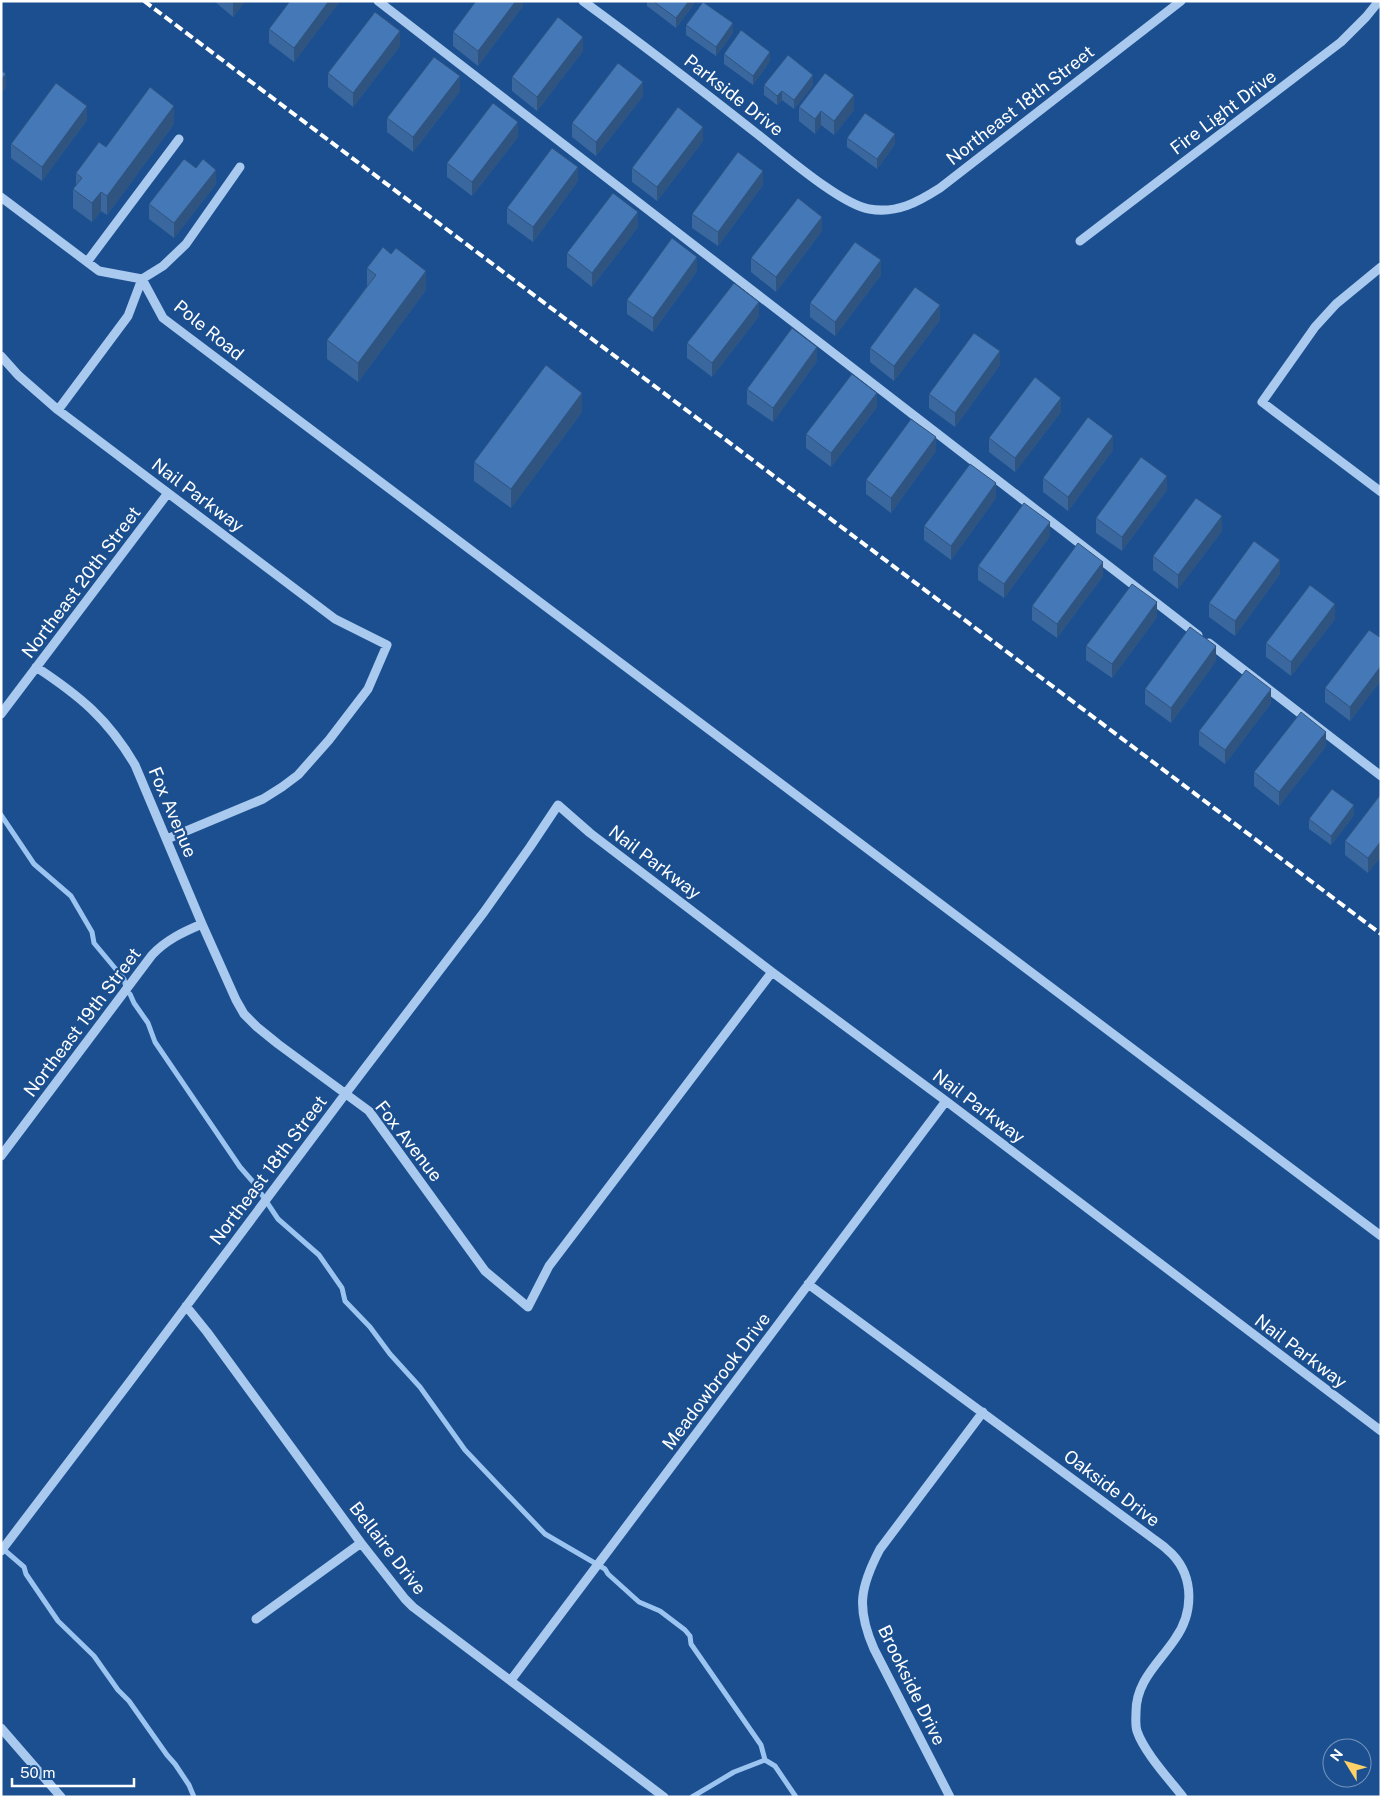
<svg xmlns="http://www.w3.org/2000/svg" width="1382" height="1798" viewBox="0 0 1382 1798" font-family="'Public Sans',sans-serif">
<style>
.lines{fill:none;stroke-linecap:round;stroke-linejoin:round}
.stream{stroke:#9cc4f0;stroke-width:5}
.minor{stroke:#a9c9ee;stroke-width:9}
.rail{stroke:#fff;stroke-width:4;stroke-dasharray:9 4;stroke-linecap:butt}
.wall{fill:#3a679d}
.shaded-wall{fill:#305480}
.building{fill:#4478b7;stroke:#305480}
.labels{text-anchor:middle;dominant-baseline:central;stroke-width:4.5;stroke-linejoin:round;paint-order:stroke}
.street-label{font-size:18px;fill:#fff;stroke:#1b4f8f}
</style>
<rect width="100%" height="100%" fill="#1b4f8f"/>
<g class="lines">
<path class="stream" d="M1,815L34,864L71,896L92,932L94,943L124,979L127,992L130,994L134,1003L148,1023L155,1042L240,1167L254,1183L278,1219L319,1255L342,1288L345,1301L370,1327L390,1354L420,1387L465,1450L545,1534L605,1569L608,1574L639,1602L660,1611L685,1630L690,1636L691,1644L761,1745L765,1760L775,1766L796,1797
M2,1548L24,1567L26,1574L58,1621L94,1656L118,1690L129,1701L167,1755L175,1764L189,1785L194,1797
M692,1797L734,1772L765,1760"/>
<path class="minor" d="M378,1L1198,635
M583,1C642,44 699,88 756,133C782,153 840,204 869,209C897,214 918,202 940,188L1181,1
M1,197L99,271L142,279L163,318L1381,1236
M1080,241L1341,42L1366,17L1379,1
M87,262L179,139
M1381,267L1336,304L1315,327L1262,402L1381,492
M1,356L18,375L58,410L335,619L387,645L368,689L329,740L298,775L282,787L263,799L167,839
M58,410L128,316L142,279L163,266L186,244L240,167
M1209,643L1381,776
M36,667C80,696 108,719 135,765L202,924L236,1000L244,1014L257,1027L278,1044L369,1111L485,1271L528,1307L549,1266L772,972
M1,714L168,493
M1,1156L152,955C166,940 183,932 202,924
M808,1284L1155,1540C1161,1544 1167,1549 1172,1554C1195,1578 1193,1614 1175,1639C1159,1663 1136,1681 1136,1712C1136,1718 1135,1725 1137,1731C1144,1752 1169,1779 1183,1797
M186,1306L207,1332L361,1543L405,1599L413,1607L664,1797
M1,1551L128,1384L346,1093L484,912L530,847L558,805L590,833L772,972L946,1101L1381,1431
M256,1619L361,1543
M511,1680L946,1101
M1,1728L61,1797
M950,1797L874,1649C856,1608 860,1587 880,1549L983,1412"/>
<path class="rail" d="M144,1L1381,934"/>
</g>
<path class="wall" d="M214,1H245L233,17Z
M340,1L294,62L269,43V29Z
M523,1V6L478,66L453,46V32Z
M647,1H694V4L676,28L647,6Z
M686,25L733,33L716,56L686,35Z
M400,46L353,107L328,87V73Z
M583,51L537,111L512,91V77Z
M724,54L770,61L753,85L724,64Z
M764,85H813L794,109L782,100L777,105L764,95Z
M460,91L413,152L387,132V118Z
M643,96L596,156L572,137V123Z
M799,107L854,110L834,135L821,125L815,134L799,121Z
M87,120L42,181L11,158V144Z
M174,124L107,215L101,211L92,222L73,208V189L76,186V173L106,147Z
M518,137L472,196L447,177V163Z
M847,138L895,144L877,169L847,147Z
M703,141L657,201L632,182V168Z
M196,168L216,184L174,238L149,219V204Z
M578,181L533,242L507,223V208Z
M763,185L718,246L692,228V214Z
M638,227L592,287L567,267V253Z
M822,231L776,292L751,272V258Z
M367,268L426,290L358,382L327,359V340L367,286Z
M697,271L653,332L627,314V300Z
M881,275L835,336L810,317V303Z
M759,316L712,377L687,358V343Z
M940,320L894,381L870,362V348Z
M817,361L773,422L747,404V389Z
M1000,365L955,427L929,408V394Z
M877,407L831,467L806,448V434Z
M582,412L511,508L474,481V462Z
M1061,412L1015,472L989,452V438Z
M1113,450L1068,511L1043,492V478Z
M936,451L891,513L866,494V480Z
M1167,490L1122,551L1096,533V518Z
M996,498L951,560L924,540V526Z
M1222,531L1178,589L1153,570V556Z
M1050,536L1004,598L978,580V566Z
M1280,574L1235,636L1209,617V603Z
M1103,576L1057,638L1032,620V606Z
M1157,617L1112,678L1086,660V646Z
M1335,619L1291,676L1266,657V643Z
M1381,638V680L1350,721L1325,702V688Z
M1216,661L1171,723L1145,704V689Z
M1271,703L1225,764L1199,745V731Z
M1326,746L1279,806L1254,786V772Z
M1381,794V856L1368,873L1345,855V841Z
M1354,815L1331,845L1309,829V819Z"/>
<path class="shaded-wall" d="M234,1H245L233,17V2Z
M329,1H340L294,62V48Z
M516,1H523V6L478,66V51Z
M689,1H694V4L676,28V18Z
M733,23V33L716,56V47Z
M400,31V46L353,107V93Z
M583,37V51L537,111V97Z
M770,52V61L753,85V76Z
M6,74V88L1,94V80Z
M813,75V85L794,109V100Z
M460,76V91L413,152V137Z
M643,82V96L596,156V142Z
M782,91V100L777,105V96Z
M854,95V110L834,135V121Z
M87,106V120L42,181V167Z
M174,106V124L107,215V196Z
M821,111V125L815,134V119Z
M518,122V137L472,196V182Z
M703,127V141L657,201V187Z
M895,134V144L877,169V159Z
M578,167V181L533,242V227Z
M216,170V184L174,238V223Z
M763,171V185L718,246V232Z
M101,192V211L92,222V203Z
M638,212V227L592,287V273Z
M822,217V231L776,292V277Z
M697,257V271L653,332V318Z
M881,260V275L835,336V322Z
M426,271V290L358,382V363Z
M759,302V316L712,377V363Z
M940,305V320L894,381V366Z
M817,347V361L773,422V408Z
M1000,351V365L955,427V413Z
M582,393V412L511,508V489Z
M877,393V407L831,467V453Z
M1061,398V412L1015,472V458Z
M1113,436V450L1068,511V497Z
M936,437V451L891,513V498Z
M1167,476V490L1122,551V537Z
M996,483V498L951,560V546Z
M1222,516V531L1178,589V575Z
M1050,522V536L1004,598V584Z
M1280,560V574L1235,636V621Z
M1103,562V576L1057,638V624Z
M1157,602V617L1112,678V664Z
M1335,604V619L1291,676V662Z
M1216,646V661L1171,723V708Z
M1381,666V680L1350,721V707Z
M1271,689V703L1225,764V750Z
M1326,732V746L1279,806V792Z
M1354,805V815L1331,845V836Z
M1381,841V856L1368,873V858Z"/>
<path class="building" d="M290,1H329L294,48L269,29Z
M476,1H516L478,51L453,32Z
M653,1H689L676,18Z
M703,2L733,23L716,47L686,25Z
M375,12L400,31L353,93L328,73Z
M558,17L583,37L537,97L512,77Z
M741,30L770,52L753,76L724,54Z
M788,55L813,75L794,100L782,91L777,96L764,85Z
M434,57L460,76L413,137L387,118Z
M618,63L643,82L596,142L572,123Z
M1,70L6,74L1,80Z
M825,73L854,95L834,121L821,111L815,119L799,107Z
M56,83L87,106L42,167L11,144Z
M150,87L174,106L107,196L101,192L92,203L73,189L82,178L76,173L99,142L106,147Z
M493,103L518,122L472,182L447,163Z
M678,107L703,127L657,187L632,168Z
M865,113L895,134L877,159L847,138Z
M552,148L578,167L533,227L507,208Z
M738,152L763,171L718,232L692,214Z
M184,159L196,168L203,159L216,170L174,223L149,204Z
M613,193L638,212L592,273L567,253Z
M798,198L822,217L776,277L751,258Z
M672,238L697,257L653,318L627,300Z
M855,242L881,260L835,322L810,303Z
M383,247L391,254L396,248L426,271L358,363L327,340L376,275L367,268Z
M734,283L759,302L712,363L687,343Z
M915,287L940,305L894,366L870,348Z
M792,328L817,347L773,408L747,389Z
M974,333L1000,351L955,413L929,394Z
M546,365L582,393L511,489L474,462Z
M852,374L877,393L831,453L806,434Z
M1035,377L1061,398L1015,458L989,438Z
M1088,417L1113,436L1068,497L1043,478Z
M911,419L936,437L891,498L866,480Z
M1141,457L1167,476L1122,537L1096,518Z
M970,464L996,483L951,546L924,526Z
M1196,498L1222,516L1178,575L1153,556Z
M1024,503L1050,522L1004,584L978,566Z
M1254,541L1280,560L1235,621L1209,603Z
M1078,543L1103,562L1057,624L1032,606Z
M1132,584L1157,602L1112,664L1086,646Z
M1310,585L1335,604L1291,662L1266,643Z
M1190,627L1216,646L1171,708L1145,689Z
M1369,630L1381,638V666L1350,707L1325,688Z
M1246,670L1271,689L1225,750L1199,731Z
M1301,712L1326,732L1279,792L1254,772Z
M1332,789L1354,805L1331,836L1309,819Z
M1381,794V841L1368,858L1345,841Z"/>
<g class="labels">
<g class="street-label">
<text transform="translate(734 95) rotate(38)">Parkside Drive</text>
<text transform="translate(1020 105) rotate(-38)">Northeast 18th Street</text>
<text transform="translate(1223 112) rotate(-37)">Fire Light Drive</text>
<text transform="translate(209 330) rotate(39)">Pole Road</text>
<text transform="translate(198 495) rotate(37)">Nail Parkway</text>
<text transform="translate(81 582) rotate(-53)">Northeast 20th Street</text>
<text transform="translate(173 812) rotate(67)">Fox Avenue</text>
<text transform="translate(655 862) rotate(37)">Nail Parkway</text>
<text transform="translate(82 1022) rotate(-53)">Northeast 19th Street</text>
<text transform="translate(979 1106) rotate(37)">Nail Parkway</text>
<text transform="translate(409 1141) rotate(52)">Fox Avenue</text>
<text transform="translate(268 1170) rotate(-53)">Northeast 18th Street</text>
<text transform="translate(1301 1351) rotate(37)">Nail Parkway</text>
<text transform="translate(716 1381) rotate(-53)">Meadowbrook Drive</text>
<text transform="translate(1112 1488) rotate(37)">Oakside Drive</text>
<text transform="translate(388 1548) rotate(52)">Bellaire Drive</text>
<text transform="translate(912 1685) rotate(64)">Brookside Drive</text>
</g>
</g>
<rect width="1382" height="1798" fill="none" stroke="#ffffff" stroke-width="5"/>
<g transform="translate(1347 1763) rotate(307)"><circle r="24" fill="#1b4f8f" stroke="#7695bc"/>
<path d="M0-4L9 19L0 12L-9 19Z" fill="#ffd166"/>
<text y="-8" font-size="14" font-weight="bold" text-anchor="middle" fill="#ffffff">N</text>
</g>
<path d="M12 1778v8h122v-8" fill="none" stroke="#ffffff" stroke-width="2.5"/>
<text x="20" y="1778" font-size="15" fill="#ffffff" stroke="#1b4f8f" stroke-width="4" paint-order="stroke">50 m</text>
</svg>
